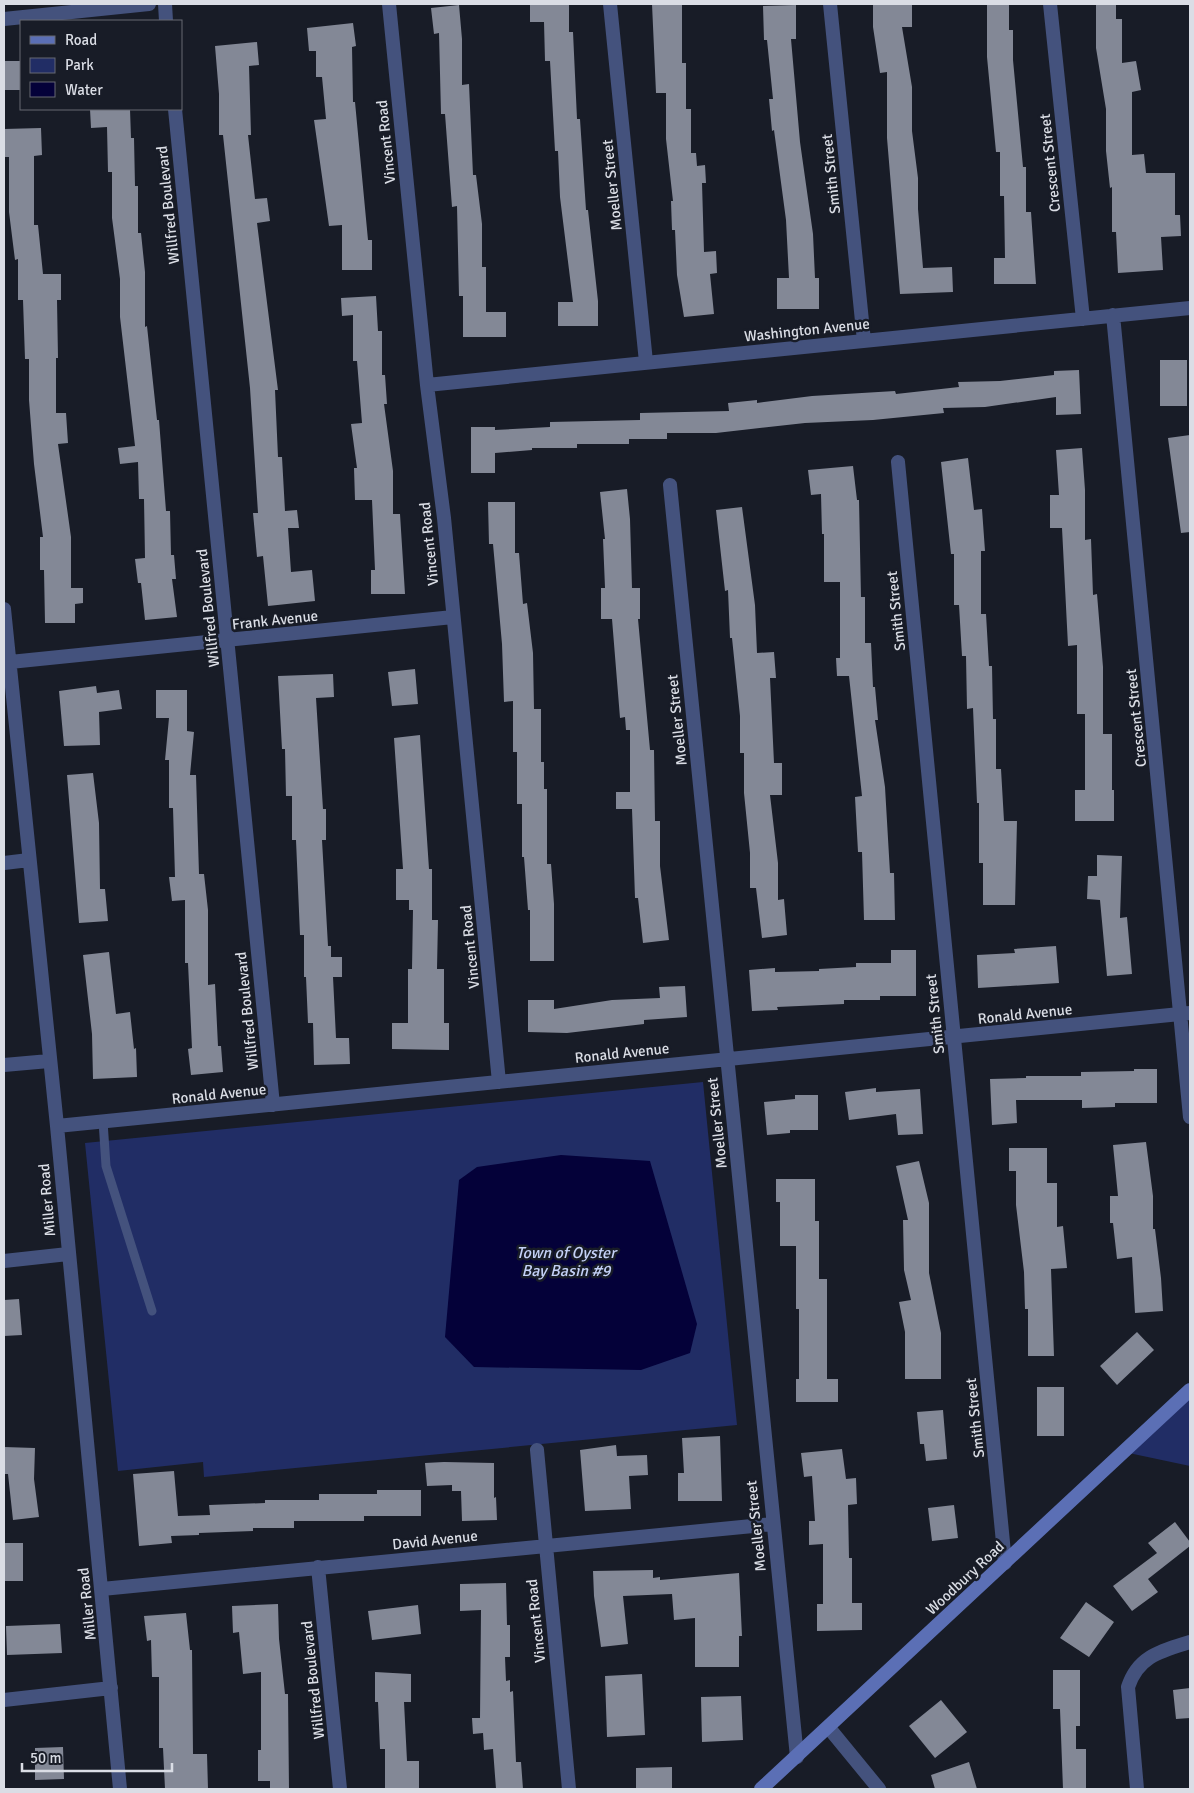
<svg xmlns="http://www.w3.org/2000/svg" width="1194" height="1793" viewBox="0 0 1194 1793" font-family="Signika,sans-serif">
<style>
.green{fill:#212d65}
.water{fill:#040139}
.building{fill:#838896}
.lines{fill:none;stroke-linecap:round;stroke-linejoin:round}
.service{stroke:#44527d;stroke-width:9}
.minor{stroke:#44527d;stroke-width:14}
.secondary{stroke:#5b6fb5;stroke-width:14}
.labels{text-anchor:middle;dominant-baseline:central;stroke-width:5;stroke-linejoin:round;paint-order:stroke}
.street-label{font-size:15px;fill:#dadde5;stroke:#181c27}
.water-label{font-size:16px;font-style:italic;fill:#c4d1f6;stroke:#181c27}
</style>
<rect width="100%" height="100%" fill="#181c27"/>
<path class="green" d="M703,1082L737,1425L204,1477L203,1462L118,1471L85,1143Z
M1190,1390V1466L1124,1452Z"/>
<path class="water" d="M561,1155L650,1161L697,1324L690,1353L641,1370L474,1367L445,1337L459,1180L477,1167Z"/>
<path class="building" d="M530,4H569V32H573L577,119H580L586,210H588L598,301V326H558V302H573L560,197L558,151H555L550,61H545L544,22H530Z
M652,4H682V63H686V109H691V153H696L697,166L705,165L706,183H702L704,252L716,251L717,273L710,274L714,314L684,317L677,275L675,230H672L671,201H673L666,139V93H656Z
M873,4H912V27H902L912,87V131L918,178V209L923,268L952,267L953,292L900,294L887,138V72L880,73L873,27Z
M987,4H1009V30H1013V60L1023,167H1026V212H1031L1036,284H994V258H1005L1004,196H1000V152H996L987,57Z
M1096,4H1116V19H1122V63L1136,61L1141,90L1132,92V155L1144,154L1146,173H1175V215H1180L1181,236L1161,237L1163,270L1118,273L1116,232H1112V187L1110,188L1106,151V109L1096,48Z
M459,5L462,39V85L469,84L473,175H476L482,224V267H486V312H506V337H463V296H459L457,206L452,207L445,114H441L439,33L434,34L431,8Z
M796,5V39H791L800,142L813,234L815,278H819V309H777V278H789L786,220L774,130L772,131L769,99H773L767,40H764L763,6Z
M353,23L356,46L352,47L353,102H355L368,240H372V270H342V225L329,226L314,120L326,119L322,77H316V51H309L307,28Z
M257,42L259,65L249,66L251,135H248L255,199L267,198L270,221L257,223L278,390H275L278,457H282L285,511L297,510L299,528H288L291,572L312,570L315,601L268,606L263,556L257,557L253,513H258L250,388L223,135H219V94L215,46Z
M4,61H21V90H4Z
M90,109H130L131,138H134L135,186H138V233H141L145,272V327L147,326L157,420H159L166,511H170L171,555H174L176,579H172L177,617L145,620L141,583H138L135,559L145,558L144,499H139L138,462L120,464L118,448L135,446L120,317V279L112,218V172H108L107,127L91,128Z
M41,128L42,155L34,156V225H38L43,274H61V300H57L58,358H56V413H66L68,443L58,444L71,537V588H83V603L75,604V623H45L44,570H40V537H43L34,464L29,400V359H25L23,300H18V259L15,260L9,212V157H4V129Z
M376,296L378,331H382V375H385L387,404H384L393,471V514H400L405,594H371V570H375L372,500H355L354,468H357L351,424L362,423L357,361H353V315L342,316L341,298Z
M1160,360H1187V406H1160Z
M1079,370L1081,414L1056,415V397L985,407L943,408L944,413L873,420L805,423L716,433H667V439H629V444H577V448H532V450L495,453V473H471V427H495V430L550,427V422L640,420V413L729,411L728,403L757,400V403L812,396L895,391L896,394L959,387L958,382L1000,381L1054,375V371Z
M1190,435V532L1181,533L1168,438Z
M1082,448L1085,490V540L1091,539L1093,595L1097,594L1103,667V734H1112V790H1114V821H1075V790H1085V714H1077V645L1068,646L1062,528H1050V495H1059L1056,450Z
M968,458L974,510L982,509L985,551H981V614H986L989,666H992L993,719H996V769H1001L1004,821H1017L1015,905H983V863H979V803H977L973,708L967,709L966,656H962L959,605H954V554H951L941,462Z
M853,466L857,500H859L861,597H865V643H871L873,687H875L878,720H875L885,787L890,873H894L895,920H864L862,852H858L855,797L862,796L849,676H837L836,658H840V582H824V534H822L821,494L811,495L808,470Z
M627,489L630,519L632,588H640V619H638L650,750H654L655,821H660V866L669,940L643,943L638,898H635L632,809H616V792H630V730H626L625,717L620,718L612,619H601V588H605L603,539H605L600,492Z
M488,502H515V553H519L523,604L527,603L533,653L534,709H541V762H544V789H547V864H551L554,904V961H530V910H528L524,857H522V804H517V752H513V701L504,702L502,644L493,544H489Z
M742,507L755,605L757,653L774,652L776,678H770L774,763H782V795H770L778,863V900L784,899L787,935L762,938L756,888H750V853L744,793V753H740V716L732,638H730L728,590L725,591L716,510Z
M415,669L418,704L392,706L388,672Z
M333,674L334,697L316,698L323,809H326V840H322L328,946H331V957H342V977H333L336,1038H349L350,1064L314,1065L313,1023H308L306,977H304V935H300L296,840H292V796H286L285,749H282L278,676Z
M96,686L97,693L119,690L122,709L99,712L100,745L64,746L59,691Z
M156,690H187V731L194,732L190,775H196L199,874H204L208,910V985L215,984L218,1046H221L223,1072L191,1075L188,1049L192,1048L188,963H185V900L172,901L169,877H175L173,808H169V760H165L169,718H156Z
M420,735L429,869H432V920H438L437,969H444V1023H449V1050L392,1049V1023H408V969H412L413,910H409V900H396V869H403L394,738Z
M93,773L99,823L100,889H105L108,921L79,923L67,775Z
M1097,855L1122,856L1120,918L1127,917L1132,974L1107,976L1100,900L1087,899L1088,876H1097Z
M1056,946L1059,983L978,988L977,955L1015,953L1014,949Z
M891,950H916V996H880V1000H844V1004L777,1007L778,1010L752,1011L749,970L775,968V972L819,971V969L856,967V963H891Z
M109,952L116,1014L130,1012L134,1049L136,1048L137,1077L93,1079L92,1034L83,955Z
M685,986L687,1017L644,1020V1024L567,1033L528,1032V1000H554V1009L612,1000L660,998L659,987Z
M1134,1069H1157V1103H1115V1107L1082,1108V1100H1016L1017,1123L992,1125L990,1079L1026,1078V1076H1081V1072L1134,1071Z
M876,1088V1092L920,1089L923,1134L898,1135L896,1114L849,1120L845,1092Z
M795,1095H818V1130H790V1133L767,1135L764,1102L795,1099Z
M1146,1142L1153,1196V1229H1155L1161,1278L1163,1311L1135,1313L1132,1257L1117,1259L1113,1223H1110V1196H1118L1113,1145Z
M1009,1148H1047V1183H1057V1227L1063,1226L1067,1268L1051,1269L1054,1356H1028V1309H1025L1024,1272L1016,1205V1171H1009Z
M919,1161L929,1203V1273L941,1333V1379H905V1332L899,1302L911,1300L904,1270L903,1220H908L896,1166Z
M776,1179H815V1221H819V1279H827V1379H838V1402H796V1379H799V1309H796V1246H780V1202H776Z
M19,1299L22,1335L4,1336V1300Z
M1137,1332L1154,1350L1117,1385L1100,1366Z
M1037,1387H1064V1436H1037Z
M943,1410L947,1459L926,1461L924,1444H920L917,1412Z
M720,1436L722,1501H678V1473H684L682,1438Z
M616,1445L617,1456L647,1455L648,1475L629,1476L631,1509L585,1511L580,1450Z
M4,1447L35,1448L34,1479L39,1517L13,1520L8,1474H4Z
M842,1449L846,1479L856,1478L857,1504L848,1505L849,1558H852V1603H862V1630L817,1631V1604H823V1544L809,1545V1521H815L812,1476L804,1477L801,1453Z
M444,1462L494,1463V1498L496,1497L497,1520L462,1521L461,1491H452V1485L427,1486L425,1463Z
M174,1471L178,1516L210,1515L209,1505L265,1503V1500H319V1494H377V1490H421V1516H364V1521H294V1528H253V1531L199,1533V1535L171,1536L172,1543L139,1546L133,1474Z
M954,1505L958,1538L932,1541L928,1508Z
M1175,1522L1190,1542V1546L1148,1579L1158,1592L1132,1611L1113,1586L1157,1553L1148,1543Z
M4,1543H23V1581H4Z
M653,1570V1578L660,1577V1580L739,1573L742,1636H739V1667H695V1618L674,1620L672,1594L623,1596L628,1644L601,1647L594,1596L593,1571Z
M506,1583L507,1625H510V1657H505L506,1681L510,1680V1692L513,1691L516,1762H521L523,1789H496L493,1749L484,1750L483,1733L473,1734L472,1718H480L481,1610L460,1611V1584Z
M1086,1602L1114,1622L1089,1657L1060,1638Z
M278,1604L279,1639L285,1694H288L289,1789H270V1781H258V1750H261V1672L243,1674L239,1632L233,1633L232,1606Z
M418,1605L421,1634L372,1640L368,1611Z
M186,1613L190,1650H192L193,1754H207L208,1789H165L163,1748H159V1677H152L151,1640L147,1641L144,1616Z
M60,1624L62,1653L7,1655L6,1626Z
M1053,1670H1080V1726H1076V1749H1086V1789H1063L1060,1709H1053Z
M375,1672L411,1674V1702H404L407,1761H419V1789H385V1749H380L378,1702H375Z
M642,1674L645,1735L607,1737L605,1676Z
M1190,1688V1718L1176,1719L1173,1690Z
M741,1696L743,1740L702,1742L701,1697Z
M941,1700L967,1732L935,1758L909,1726Z
M63,1747L64,1779L35,1780V1748Z
M969,1762L977,1789H935L931,1775Z
M672,1767V1789H636V1768Z"/>
<g class="lines">
<path class="service" d="M103,1121L106,1166L152,1311"/>
<path class="minor" d="M165,4L166,21
M389,4L427,385L444,518L499,1082
M610,4L646,362
M830,4L864,341
M1050,4L1083,319
M4,19L149,4
M175,109L273,1105
M1113,315L1190,1117
M427,385L1190,308
M898,462L1005,1563
M670,485L797,1757
M4,609L57,1126L120,1789
M10,662L453,617
M4,863L29,860
M4,1065L49,1061
M57,1126L1190,1013
M4,1261L68,1254
M537,1450L569,1789
M318,1567L340,1789
M102,1589L773,1524
M4,1700L111,1688
M829,1728L879,1789
M1137,1789L1128,1687C1138,1656 1161,1651 1190,1642"/>
<path class="secondary" d="M761,1789L1190,1390"/>
</g>
<g class="labels">
<g class="street-label">
<text transform="translate(386 142) rotate(-96)">Vincent Road</text>
<text transform="translate(1050 163) rotate(-96)">Crescent Street</text>
<text transform="translate(831 174) rotate(-96)">Smith Street</text>
<text transform="translate(612 185) rotate(-96)">Moeller Street</text>
<text transform="translate(168 205) rotate(-96)">Willfred Boulevard</text>
<text transform="translate(807 330) rotate(-6)">Washington Avenue</text>
<text transform="translate(429 544) rotate(-96)">Vincent Road</text>
<text transform="translate(208 608) rotate(-96)">Willfred Boulevard</text>
<text transform="translate(896 611) rotate(-96)">Smith Street</text>
<text transform="translate(275 620) rotate(-6)">Frank Avenue</text>
<text transform="translate(1136 718) rotate(-96)">Crescent Street</text>
<text transform="translate(677 720) rotate(-96)">Moeller Street</text>
<text transform="translate(470 947) rotate(-96)">Vincent Road</text>
<text transform="translate(247 1011) rotate(-96)">Willfred Boulevard</text>
<text transform="translate(935 1014) rotate(-96)">Smith Street</text>
<text transform="translate(1025 1014) rotate(-6)">Ronald Avenue</text>
<text transform="translate(622 1053) rotate(-6)">Ronald Avenue</text>
<text transform="translate(219 1094) rotate(-6)">Ronald Avenue</text>
<text transform="translate(717 1123) rotate(-96)">Moeller Street</text>
<text transform="translate(47 1200) rotate(-95)">Miller Road</text>
<text transform="translate(975 1418) rotate(-96)">Smith Street</text>
<text transform="translate(756 1526) rotate(-96)">Moeller Street</text>
<text transform="translate(435 1540) rotate(-6)">David Avenue</text>
<text transform="translate(965 1578) rotate(-43)">Woodbury Road</text>
<text transform="translate(87 1604) rotate(-96)">Miller Road</text>
<text transform="translate(536 1621) rotate(-96)">Vincent Road</text>
<text transform="translate(313 1680) rotate(-96)">Willfred Boulevard</text>
</g>
<g class="water-label">
<text x="566" y="1253">Town of Oyster<tspan x="566" dy="18">Bay Basin #9</tspan></text>
</g>
</g>
<rect width="1194" height="1793" fill="none" stroke="#dadde5" stroke-width="10"/>
<rect x="20" y="20" width="162" height="90" fill="#181c27" stroke="#666973"/>
<rect x="30" y="36" width="25" height="8" fill="#5b6fb5" stroke="#666973"/>
<text x="65" y="45" font-size="15" fill="#dadde5">Road</text>
<rect x="30" y="58" width="25" height="15" fill="#212d65" stroke="#666973"/>
<text x="65" y="70" font-size="15" fill="#dadde5">Park</text>
<rect x="30" y="82" width="25" height="15" fill="#040139" stroke="#666973"/>
<text x="65" y="95" font-size="15" fill="#dadde5">Water</text>
<path d="M22 1763v8h150v-8" fill="none" stroke="#dadde5" stroke-width="2.5"/>
<text x="30" y="1763" font-size="15" fill="#dadde5" stroke="#181c27" stroke-width="4" paint-order="stroke">50 m</text>
</svg>
